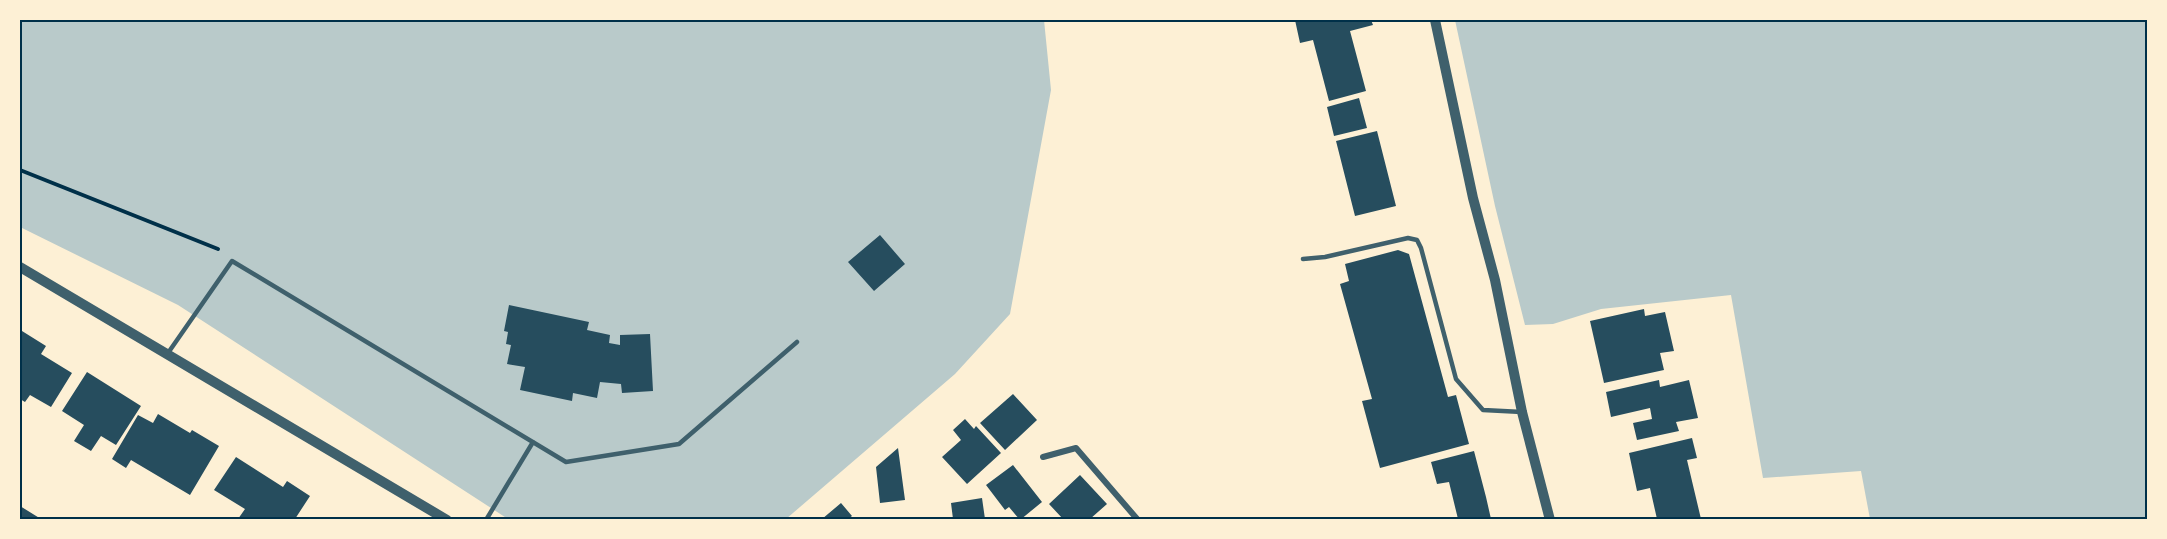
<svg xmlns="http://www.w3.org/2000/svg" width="2167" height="539" viewBox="0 0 2167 539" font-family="Barlow,sans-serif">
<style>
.green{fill:#b9caca}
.building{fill:#264d5e}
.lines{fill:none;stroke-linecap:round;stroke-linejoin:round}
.path{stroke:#003049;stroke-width:4}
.service{stroke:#3f606c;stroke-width:4.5}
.minor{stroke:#3f606c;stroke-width:6}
.tertiary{stroke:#3f606c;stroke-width:10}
.neatline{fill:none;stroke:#003049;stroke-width:2}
</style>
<rect width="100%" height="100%" fill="#fdf0d5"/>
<path class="green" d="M20,20H1044L1051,90L1010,314L955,374L786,519H508L178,305L20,227Z
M1455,20H2147V519H1870L1861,471L1763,478L1731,295L1601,309L1553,324L1525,325L1495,206Z"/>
<path class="building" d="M1295,20H1371L1373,25L1350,31L1366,91L1329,101L1313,40L1300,43Z
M1359,98L1367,128L1334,136L1327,107Z
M1377,131L1396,206L1355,216L1336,141Z
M880,235L905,264L874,291L848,262Z
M1398,250L1409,254L1448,397L1456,395L1469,444L1380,468L1362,401L1372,399L1340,284L1349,281L1345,264Z
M509,305L589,322L587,330L610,335L609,343L620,345V335L650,334L653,391L622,393L621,384L600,382L597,398L573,393L572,401L520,390L525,367L507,364L511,345L506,344L508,332L504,331Z
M1644,309L1645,316L1665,312L1674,351L1660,353L1664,370L1604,383L1590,321Z
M22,331L46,346L41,354L72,373L51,407L30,395L25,402L20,399V335Z
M87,372L141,406L116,445L101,436L91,451L74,441L84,425L62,411Z
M1659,380L1660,387L1689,380L1698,418L1676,422L1679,431L1637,440L1633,423L1652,419L1650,408L1611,417L1606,392Z
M1013,394L1037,420L1005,450L980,423Z
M158,414L190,433L192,430L219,446L190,495L131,460L126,468L112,459L138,415L153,423Z
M965,419L974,429L976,426L1001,453L967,484L942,457L961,440L953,430Z
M1692,438L1697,458L1687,460L1701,519H1657L1650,488L1637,491L1629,453Z
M898,448L905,500L880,503L876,467Z
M1474,451L1486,497L1491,519H1458L1449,482L1437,484L1431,462Z
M236,457L283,487L287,481L310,496L295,519H238L245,509L214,490Z
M1013,465L1042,502L1020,520L1009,507L1005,510L986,485Z
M1080,475L1107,504L1090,519H1063L1049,504Z
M982,498L985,519H953L951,503Z
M841,503L852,516L848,519H822Z
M20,506L41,519H20Z"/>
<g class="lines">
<path class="path" d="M20,170L218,249"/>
<path class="service" d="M1303,259L1325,257L1408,238L1417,240L1421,248L1456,379L1483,410L1522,412
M168,353L232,261L566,462L679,444L797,342
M486,520L533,442"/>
<path class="minor" d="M1043,457L1076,448L1138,520"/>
<path class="tertiary" d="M1435,20L1473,198L1495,280L1522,412L1550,520
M20,267L447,520"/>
</g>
<rect width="2167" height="539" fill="none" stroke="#fdf0d5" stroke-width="42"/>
<rect x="21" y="21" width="2125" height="497" class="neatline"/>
</svg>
